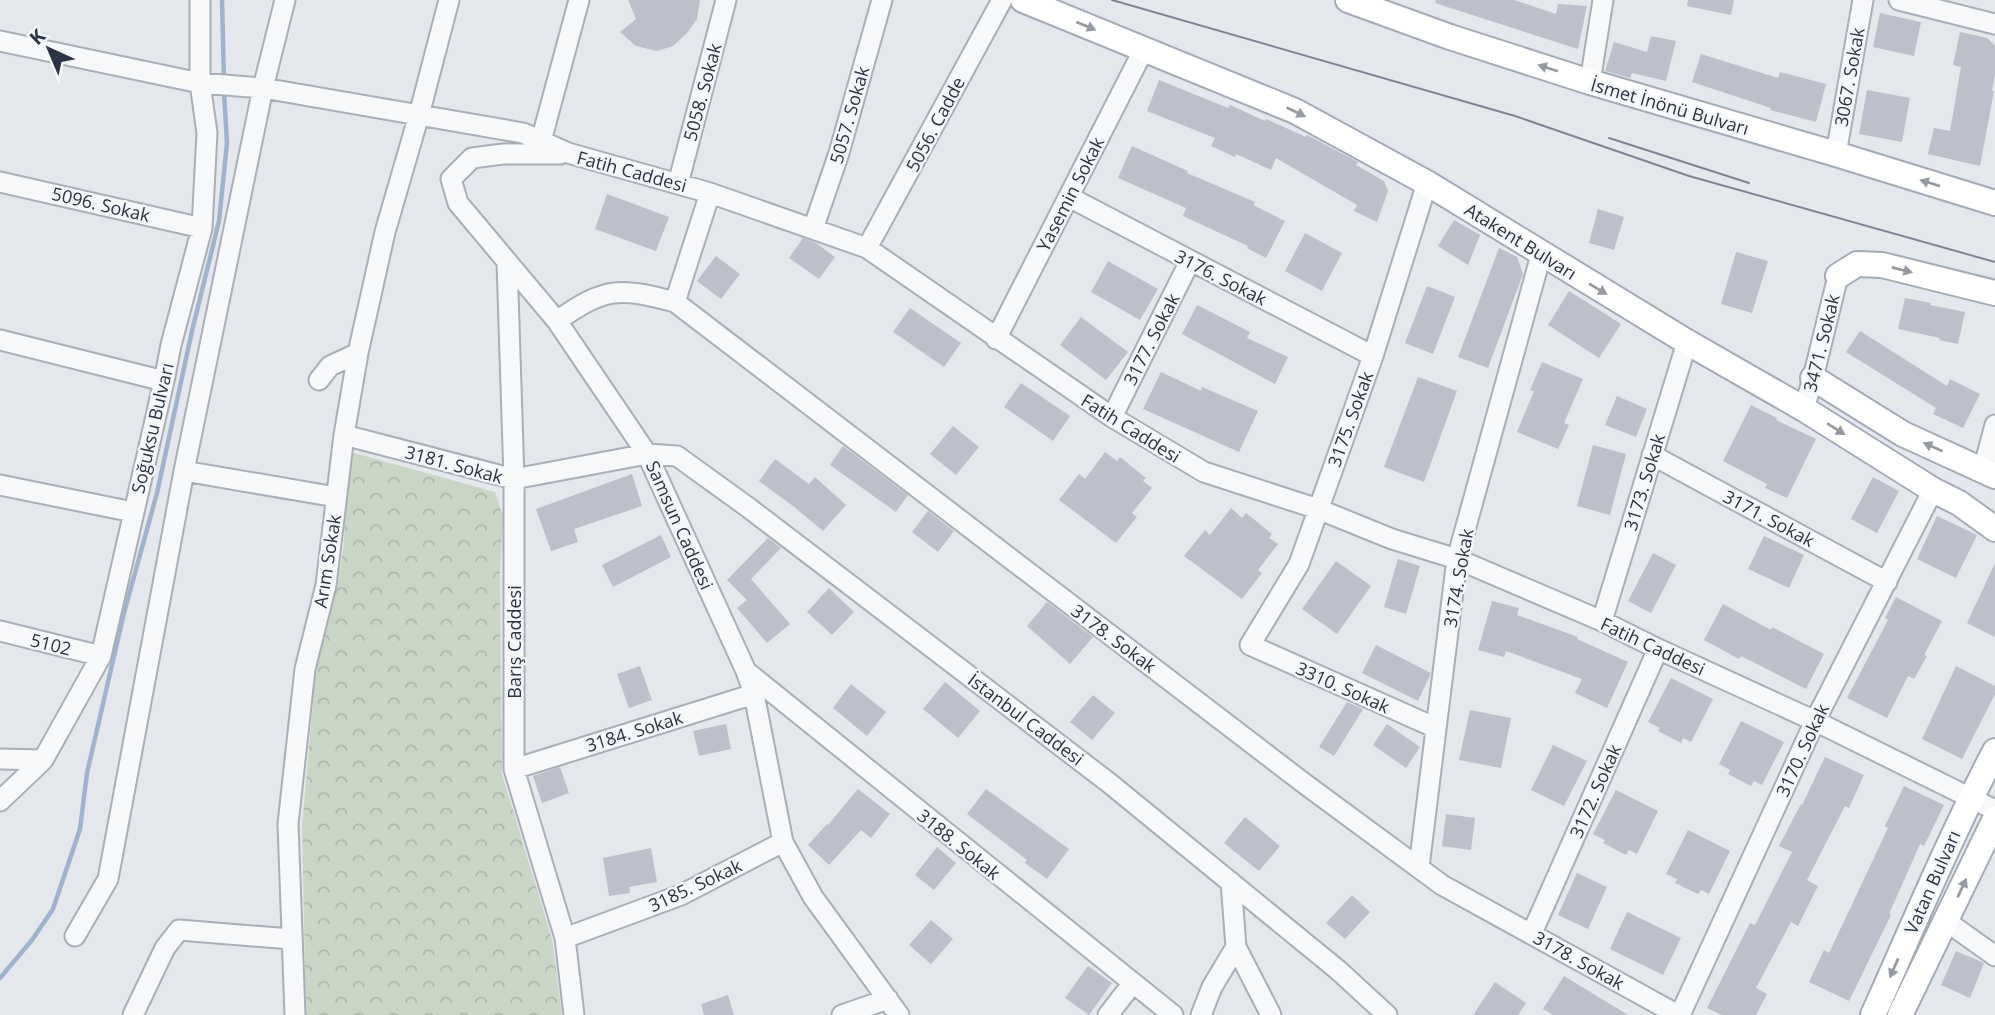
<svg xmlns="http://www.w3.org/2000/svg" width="1995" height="1015" viewBox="0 0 1995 1015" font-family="'Open Sans',sans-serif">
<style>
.forest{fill:url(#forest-crowns)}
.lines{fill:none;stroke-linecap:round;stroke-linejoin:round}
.stream{stroke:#9fb4cc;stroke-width:4.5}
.building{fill:#bbc0ca}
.minor-casing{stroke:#a9aeb7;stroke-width:23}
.major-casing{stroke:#a3abb8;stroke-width:28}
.minor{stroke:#f7f8fa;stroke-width:19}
.major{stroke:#fff;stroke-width:24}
.tram{stroke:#7d8696;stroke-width:2}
.oneway{fill:#959aa2}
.labels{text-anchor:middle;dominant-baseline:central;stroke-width:5;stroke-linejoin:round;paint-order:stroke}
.street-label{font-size:18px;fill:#2b3445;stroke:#f4f6f9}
</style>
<defs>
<pattern id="forest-crowns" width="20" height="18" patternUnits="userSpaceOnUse" patternTransform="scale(1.75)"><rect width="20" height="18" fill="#c9d6c5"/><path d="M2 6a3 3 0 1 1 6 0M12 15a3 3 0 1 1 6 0" fill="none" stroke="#adb8ab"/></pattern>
</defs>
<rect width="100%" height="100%" fill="#e4e7ec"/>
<path class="forest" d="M347,451L495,492L503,516L500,573L502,774L552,939L562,1015H306L302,826L316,669L337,588L344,544Z"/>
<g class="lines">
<path class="stream" d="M222,0L224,80
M0,978L32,940L53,909L80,829L87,773L124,613L157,493L192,331L219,221L227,143L224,92"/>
</g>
<path class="building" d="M628,0H700L697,19L688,32L673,46L657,51L636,46L620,32L636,19Z
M1436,0H1514L1556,14L1558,4L1587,6L1578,49L1435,3Z
M1688,0H1734L1731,15L1687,6Z
M1880,13L1921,22L1914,56L1873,47Z
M1960,32L1987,38L1995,46V74L1992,91H1994L1980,166L1928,154L1934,128L1950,131L1961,67L1953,65Z
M1651,36L1676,41L1666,81L1632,73L1630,78L1605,71L1614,42L1647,52Z
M1701,54L1778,78L1780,72L1826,84L1816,122L1770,110L1771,108L1692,82Z
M1159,80L1228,108L1230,105L1265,121L1266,119L1306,137L1307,135L1358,162L1356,165L1384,181L1388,191L1377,222L1354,211L1357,205L1276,158L1271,170L1236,154L1235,157L1211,146L1215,138L1147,111Z
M1867,90L1910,98L1902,142L1859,134Z
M1132,146L1188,171L1187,173L1255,202L1253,205L1285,221L1266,258L1247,248L1248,246L1183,216L1186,208L1118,178Z
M607,194L669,217L656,251L595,229Z
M1598,209L1624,217L1614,250L1589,243Z
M1454,220L1480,235L1468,265L1438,246Z
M1305,233L1342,253L1322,291L1285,271Z
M803,238L816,243L835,257L819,279L789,258Z
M1499,248L1517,257L1523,274L1488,368L1458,357Z
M1736,252L1768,261L1752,313L1721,304Z
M716,256L740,274L721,299L697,281Z
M1108,261L1158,289L1140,320L1091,292Z
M1427,286L1455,297L1433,354L1405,343Z
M1569,291L1621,324L1599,358L1548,325Z
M1905,298L1931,303L1930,305L1965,312L1958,344L1939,340L1940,338L1898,329Z
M1197,305L1250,332L1247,338L1288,357L1275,384L1182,334Z
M910,308L961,343L944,367L893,332Z
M1081,317L1128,352L1106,380L1060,345Z
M1860,331L1947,386L1950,379L1980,394L1963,428L1933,414L1936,408L1846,352Z
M1542,362L1583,379L1564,423L1569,425L1558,449L1517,432L1534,391L1530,390Z
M1161,372L1201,391L1202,387L1258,411L1239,452L1143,409Z
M1418,377L1457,391L1424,482L1384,467Z
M1021,383L1070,416L1053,441L1004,407Z
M1617,396L1647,409L1636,437L1605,425Z
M1751,405L1777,418L1776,420L1816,439L1787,498L1765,488L1767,484L1723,461Z
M953,426L979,447L956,475L930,454Z
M1593,445L1626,454L1610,515L1577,506Z
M843,446L908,495L896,512L830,465Z
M1105,452L1117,461L1120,457L1146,478L1143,481L1152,488L1132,513L1137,517L1116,543L1059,500L1079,474L1085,479Z
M775,459L809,484L815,477L846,505L823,531L793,506L759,481Z
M632,474L642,506L574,529L578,542L551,551L536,509Z
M1873,477L1899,491L1877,533L1851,519Z
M1231,508L1242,518L1246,513L1272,534L1269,538L1278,544L1258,570L1262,573L1242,599L1184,556L1205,530L1210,535Z
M928,511L954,531L938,552L912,532Z
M1937,516L1977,535L1956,578L1917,559Z
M661,535L671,557L613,587L602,565Z
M1764,536L1804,555L1789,588L1748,569Z
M768,538L781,548L751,579L790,624L767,643L737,608L747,600L727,580Z
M1653,553L1676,565L1651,613L1628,601Z
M1398,559L1420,566L1406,614L1384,607Z
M1336,561L1371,586L1337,634L1302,609Z
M1995,563V637L1967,623Z
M829,588L854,612L832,635L807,612Z
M1896,597L1942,621L1924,655L1927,656L1914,679L1908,676L1887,718L1847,698L1888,620L1885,618Z
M1492,601L1519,608L1517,615L1578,637L1577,639L1628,662L1607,708L1575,693L1582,679L1506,651L1504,657L1478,650Z
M1047,602L1093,637L1070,664L1027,626Z
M1723,604L1771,630L1772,627L1824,654L1806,689L1741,656L1739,659L1704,640Z
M1376,645L1431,673L1418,701L1362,673Z
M640,666L652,700L629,708L617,674Z
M1956,666L1995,686V694L1962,759L1922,739Z
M1671,678L1713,699L1691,742L1683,738L1681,743L1658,731L1660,728L1648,722Z
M945,682L980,711L958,738L923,709Z
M851,684L886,712L867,736L833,708Z
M1093,695L1115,713L1092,740L1070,722Z
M1347,702L1363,709L1334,756L1319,747Z
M1470,710L1511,718L1501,768L1459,760Z
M1741,721L1784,742L1762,785L1754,781L1751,786L1728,774L1730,770L1719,764Z
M726,724L731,749L699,756L693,731Z
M1387,724L1420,747L1406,768L1373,745Z
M1553,745L1587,761L1564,806L1531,790Z
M1825,757L1864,775L1849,808L1845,806L1807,880L1818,886L1798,926L1791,922L1756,988L1767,994L1756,1015H1722L1707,1008L1750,923L1755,925L1792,852L1779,846L1801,804L1802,805Z
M560,767L569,793L542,803L533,776Z
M1904,786L1944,805L1924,846L1920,844L1889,914L1891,915L1849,1001L1809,982L1824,950L1829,953L1855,898L1888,828L1885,826Z
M858,789L890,814L871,838L861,830L829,865L808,845L827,824L828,825Z
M986,789L1069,849L1047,879L1025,863L1027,860L967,814Z
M1616,790L1658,811L1637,854L1629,850L1626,855L1603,843L1605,840L1593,834Z
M1446,814L1475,818L1471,850L1442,846Z
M1245,817L1280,846L1259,871L1224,843Z
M1688,830L1730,851L1709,894L1701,890L1698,894L1675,883L1677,879L1666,874Z
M937,847L956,863L934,890L915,875Z
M651,848L657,882L629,887L630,893L609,896L603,858Z
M1577,873L1607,887L1588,929L1558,915Z
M1352,895L1370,912L1345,939L1326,923Z
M1627,912L1681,938L1663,975L1610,949Z
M931,920L953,939L931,964L909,945Z
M1956,951L1984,963L1970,998L1941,985Z
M1088,966L1112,983L1089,1015L1065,998Z
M1564,976L1628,1015H1553L1543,1009Z
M1495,982L1526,1003L1518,1015H1473Z
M728,995L734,1015H704L701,1004Z"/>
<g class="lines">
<g class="minor-casing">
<path id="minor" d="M1899,0L1995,24
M0,41L200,83L263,88L523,133L568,153L710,193L867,248L1112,417L1204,472L1318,509L1392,539L1457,559L1602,621L1658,649L1815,721L1995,810
M1590,82L1603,0
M541,141L579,0
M560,154H503L472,158L451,179L458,203L557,321L647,454L746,671L754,694L783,842L813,897L899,1015
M1836,154L1863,0
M0,182L202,228
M1427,183L1373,356L1299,564L1250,645L1436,728
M678,184L726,0
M1069,197L1373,356
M813,229L839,153L882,0
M867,248L1002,0
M507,262L514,479V769L565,938L574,1015
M675,302L710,193
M557,321C605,287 619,287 675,302L1305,784L1442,885L1678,1015
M996,339L1144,49
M0,340L164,381
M319,380L330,366L358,353
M1804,409L1813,378L1838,276
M1112,417L1190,261
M344,435L514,479L647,454L677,456L749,508L1108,782L1338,970L1387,1015
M1652,455L1887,582
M1983,470L1995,425
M184,471L336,497
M0,485L133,512
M1602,621L1687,342
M0,631L101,656
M747,672L1173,1015
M0,759L43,760
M514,769L754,694
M0,801L43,760L101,656L164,381L171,345L202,228L207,133L200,83V0
M1419,867L1457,559L1541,255
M1946,921L1995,956
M1532,933L1658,649
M75,936L108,879L184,471L263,88L285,0
M565,938L681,895L783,842
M1236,947L1271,1015
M133,1015L165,948L179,930L291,939
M295,1015L288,824L305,669L326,585L344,435L358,353L385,232L419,115L449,0
M842,1015L888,999
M1108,1015L1132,984
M1201,1015L1212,987L1236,947L1231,882
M1680,1015L1815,721L1933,490"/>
</g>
<g class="major-casing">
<path id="major" d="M1023,0L1295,111L1427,183L1687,342L1804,409L1933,490L1959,503L1995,529
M1348,0L1450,37L1590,82L1836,154L1995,203
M1838,276L1857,264L1882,265L1995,293
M1813,378L1903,434L1995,476
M1873,1015C1913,926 1950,837 1995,751
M1900,1015L1995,819"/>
</g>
<use href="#minor" class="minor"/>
<use href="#major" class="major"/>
<path class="tram" d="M1112,0L1515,116L1689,176L1995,262
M1609,138L1749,183"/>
</g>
<defs><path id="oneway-solid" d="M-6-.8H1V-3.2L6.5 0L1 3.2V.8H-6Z" transform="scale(1.75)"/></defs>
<g class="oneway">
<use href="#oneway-solid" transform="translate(1086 26) rotate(22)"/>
<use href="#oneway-solid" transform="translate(1548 68) rotate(-162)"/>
<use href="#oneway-solid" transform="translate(1296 112) rotate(26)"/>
<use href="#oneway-solid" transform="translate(1930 183) rotate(-163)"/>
<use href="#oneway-solid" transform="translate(1902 270) rotate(14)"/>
<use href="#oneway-solid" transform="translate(1598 289) rotate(31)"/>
<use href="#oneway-solid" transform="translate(1836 429) rotate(32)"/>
<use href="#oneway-solid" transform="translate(1933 447) rotate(-156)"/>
<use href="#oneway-solid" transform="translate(1962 888) rotate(-65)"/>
<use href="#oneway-solid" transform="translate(1894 968) rotate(114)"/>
</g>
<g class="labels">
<g class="street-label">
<text transform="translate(1849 77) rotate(-80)">3067. Sokak</text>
<text transform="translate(702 92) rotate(-75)">5058. Sokak</text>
<text transform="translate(1670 106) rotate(16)">İsmet İnönü Bulvarı</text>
<text transform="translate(849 115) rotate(-74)">5057. Sokak</text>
<text transform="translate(935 124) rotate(-62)">5056. Cadde</text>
<text transform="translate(632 171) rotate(15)">Fatih Caddesi</text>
<text transform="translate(1070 194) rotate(-63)">Yasemin Sokak</text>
<text transform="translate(101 204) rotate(13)">5096. Sokak</text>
<text transform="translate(1521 241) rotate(32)">Atakent Bulvarı</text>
<text transform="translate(1221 277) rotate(27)">3176. Sokak</text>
<text transform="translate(1151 339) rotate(-63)">3177. Sokak</text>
<text transform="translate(1821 343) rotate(-76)">3471. Sokak</text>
<text transform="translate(1350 419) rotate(-70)">3175. Sokak</text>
<text transform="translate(152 428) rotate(-77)">Soğuksu Bulvarı</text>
<text transform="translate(1131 428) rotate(32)">Fatih Caddesi</text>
<text transform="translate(454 464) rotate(15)">3181. Sokak</text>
<text transform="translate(1644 482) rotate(-73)">3173. Sokak</text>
<text transform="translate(1769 518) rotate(28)">3171. Sokak</text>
<text transform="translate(680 525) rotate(66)">Samsun Caddesi</text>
<text transform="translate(327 561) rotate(-81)">Arım Sokak</text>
<text transform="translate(1458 578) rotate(-80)">3174. Sokak</text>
<text transform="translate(1114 638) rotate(37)">3178. Sokak</text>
<text transform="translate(514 642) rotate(-90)">Barış Caddesi</text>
<text transform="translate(51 644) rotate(14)">5102</text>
<text transform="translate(1653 646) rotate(25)">Fatih Caddesi</text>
<text transform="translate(1343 687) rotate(24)">3310. Sokak</text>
<text transform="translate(1026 719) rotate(37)">İstanbul Caddesi</text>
<text transform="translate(634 731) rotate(-17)">3184. Sokak</text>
<text transform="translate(1802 750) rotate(-65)">3170. Sokak</text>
<text transform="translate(1595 791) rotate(-66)">3172. Sokak</text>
<text transform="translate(959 844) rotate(39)">3188. Sokak</text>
<text transform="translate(1932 882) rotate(-66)">Vatan Bulvarı</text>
<text transform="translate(695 885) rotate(-25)">3185. Sokak</text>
<text transform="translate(1579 960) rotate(29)">3178. Sokak</text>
</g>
</g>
<g transform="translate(49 49) rotate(316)" stroke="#f4f6f9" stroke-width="5" paint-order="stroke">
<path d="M0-5L12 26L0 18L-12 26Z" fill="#2b3445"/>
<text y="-10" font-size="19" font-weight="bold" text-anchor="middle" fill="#2b3445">K</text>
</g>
</svg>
